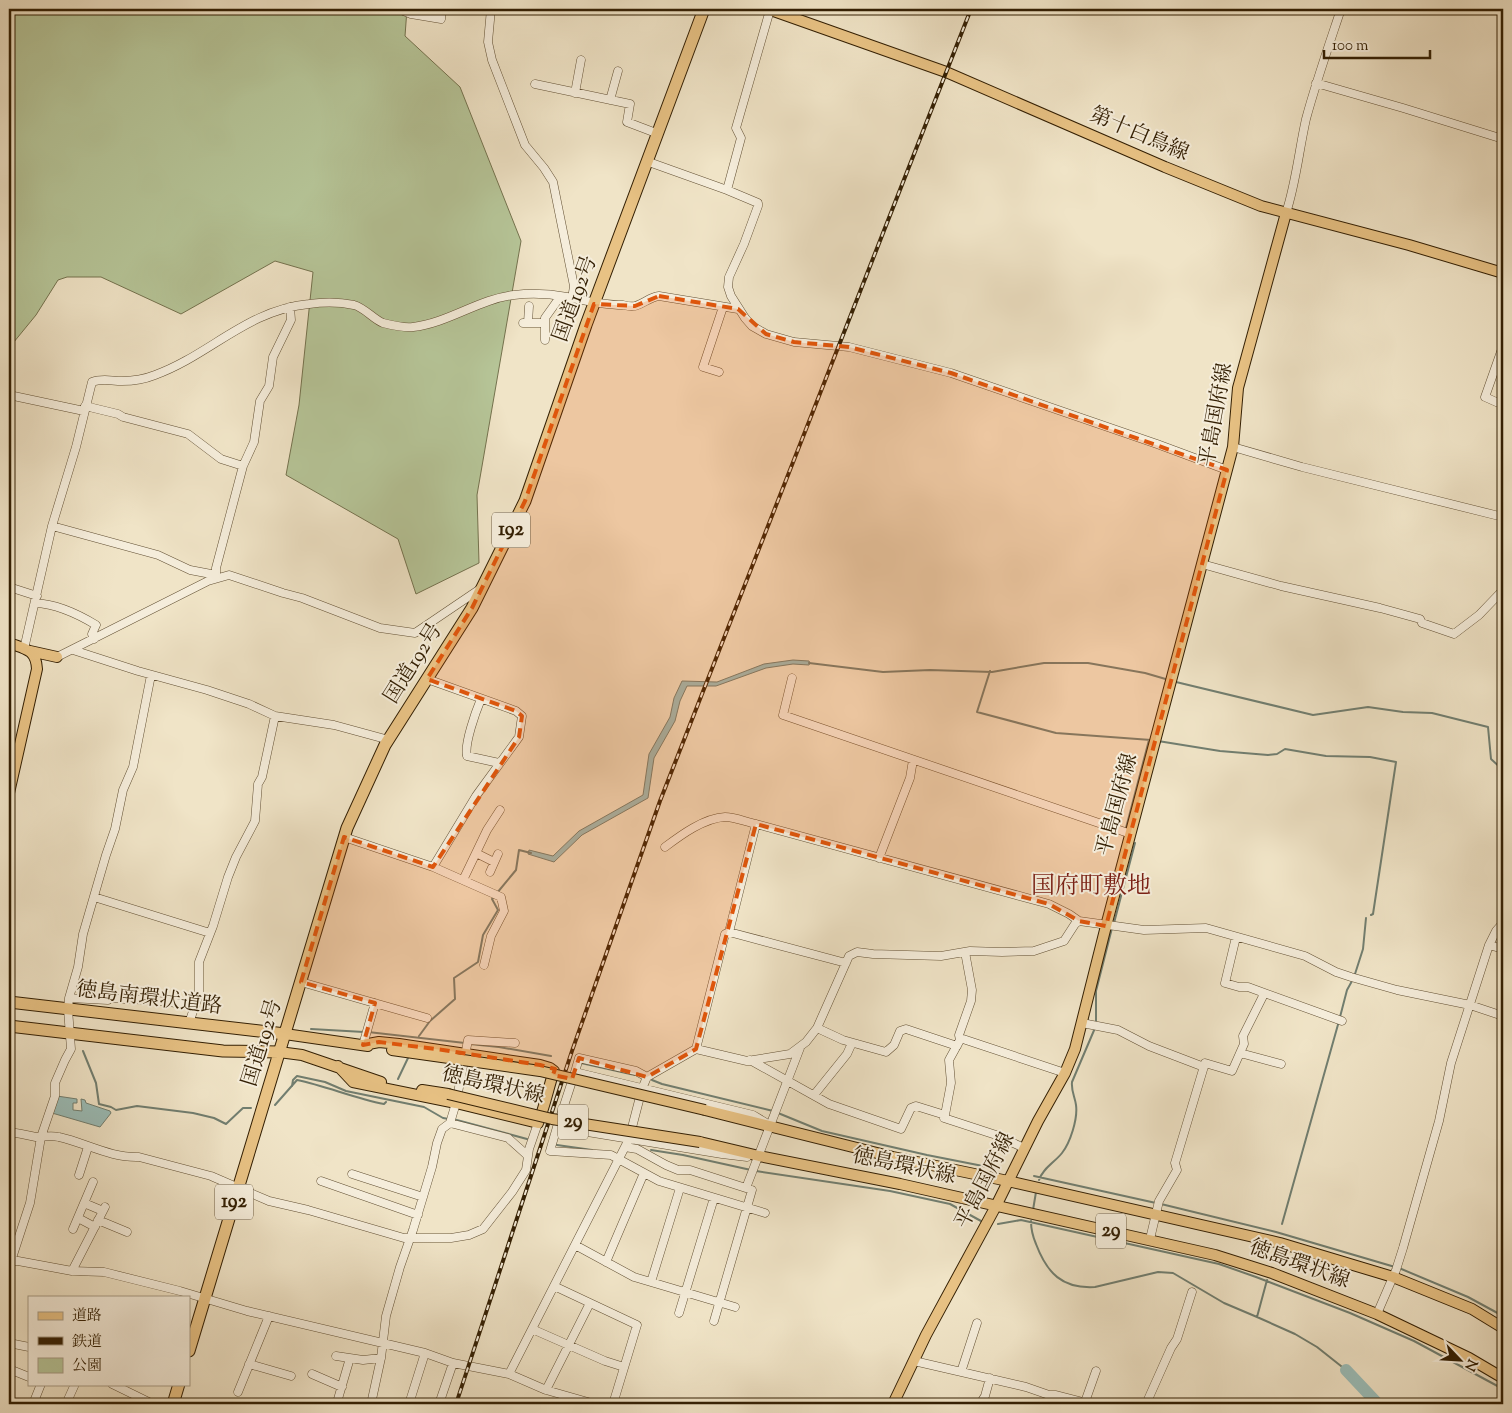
<svg xmlns="http://www.w3.org/2000/svg" width="1512" height="1413" viewBox="0 0 1512 1413" font-family="'Sorts Mill Goudy','Noto Serif JP',serif">
<style>
.green{fill:#b6c598;stroke:#74724e}
.water{fill:#9bbeb9;stroke:#717e70}
.lines{fill:none;stroke-linecap:round;stroke-linejoin:round}
.stream{stroke:#717e70;stroke-width:2}
.river{stroke:#9bbeb9;stroke-width:12}
.minor-casing{stroke:#625034;stroke-width:9}
.major-casing{stroke:#331f03;stroke-width:12}
.highway-casing{stroke:#331f03;stroke-width:13}
.minor{stroke:#f5eddb;stroke-width:8}
.major{stroke:#e8c284;stroke-width:10}
.highway{stroke:#e8c284;stroke-width:11}
.rail-casing{stroke:#331f03;stroke-width:4}
.rail{stroke:#f5eddb;stroke-width:2;stroke-dasharray:5.5;stroke-linecap:butt}
.major-bridge-casing{stroke:#331f03;stroke-width:12;stroke-linecap:butt}
.major-bridge{stroke:#e8c284;stroke-width:10}
.marked{fill:#df560c;fill-opacity:0.2;stroke:#df560c;stroke-width:4;stroke-dasharray:10 6;stroke-linejoin:round}
.labels{text-anchor:middle;dominant-baseline:central;stroke-width:4;stroke-linejoin:round;paint-order:stroke}
.shield{fill:#f5eddb;stroke:#6d5d44;stroke-width:1}
.shield-label{font-size:20px;font-weight:bold;fill:#331f03}
.street-label{font-size:21px;fill:#331f03;stroke:#f5eddb}
.quarter-label{font-size:24px;fill:#7a1f14;stroke:#f5eddb}
</style>
<rect width="100%" height="100%" fill="#f0e4c7"/>
<filter id="stains"><feTurbulence type="fractalNoise" baseFrequency=".004" numOctaves="4"/><feColorMatrix values="0 0 0 0 .2 0 0 0 0 .09 0 0 0 0 .02 0 0 0 .5 -.17"/></filter>
<radialGradient id="worn" r=".72"><stop offset=".6" stop-color="#630" stop-opacity="0"/><stop offset="1" stop-color="#630" stop-opacity=".3"/></radialGradient>
<path class="green" d="M9,9H407L405,36L460,87L521,241L477,495L479,563L416,594L398,539L286,475L299,405L313,272L275,261L181,314L101,277H67L58,280L36,315L9,348Z"/>
<path class="water" d="M793,660L809,661L810,663L809,665L793,664L766,668L716,686H687L680,701L675,721L654,758L648,798L582,835L554,862L528,854L529,850L553,856L579,831L643,795L649,754L670,717L674,698L682,681L717,682L764,664Z
M57,1096L77,1099V1103H73V1110L82,1111L81,1099L85,1100L86,1103L110,1111L111,1113L100,1127L52,1113Z"/>
<g class="lines">
<path class="stream" d="M809,663L883,672L930,670L992,672L1044,663H1088L1145,673L1169,680
M990,671L977,712L1056,733L1151,740
M1176,682L1313,715L1368,707L1403,712L1432,713L1488,727L1491,759L1503,770
M1158,741L1220,751L1268,755L1277,754L1285,749L1326,756L1370,757L1396,762L1373,914L1371,915
M1126,828L1149,740
M497,893L516,870L519,850L531,853
M1114,923L1135,843
M1355,974L1363,949L1366,918
M1340,1017L1347,990L1352,981
M1096,1023V991L1112,928
M311,1029L364,1032
M368,1032L465,1043
M419,1036L430,1021L455,999L454,978L478,962L483,935L498,910L492,899L494,897
M470,1044L499,1047L551,1056
M83,1051L96,1083L99,1104L111,1107L116,1110L137,1106L193,1113L214,1118L226,1124L243,1108H251
M581,1063L635,1075
M398,1079L408,1058
M652,1080L662,1084L773,1111
M292,1086L293,1080L297,1076L325,1082L346,1091L424,1107L443,1118L449,1119
M275,1105L297,1080C326,1086 354,1098 384,1104L386,1102
M778,1113L822,1131L927,1155L993,1168
M453,1119L527,1139
M557,1145L592,1150
M651,1150L683,1155L751,1170
M756,1171L890,1191L950,1204L981,1221
M1034,1176L1156,1203
M1039,1180C1043,1168 1054,1163 1062,1153C1070,1143 1078,1119 1076,1105C1075,1097 1071,1091 1072,1082L1095,1028
M1161,1204L1276,1232L1395,1267
M1033,1210L1036,1192
M1031,1221C1031,1229 1033,1237 1036,1244C1047,1273 1062,1289 1095,1287L1158,1272L1173,1273L1224,1303L1257,1317
M998,1224L1021,1220L1219,1264L1256,1277L1350,1313L1414,1341L1503,1389
M1282,1224L1339,1021
M1399,1268L1468,1297L1503,1316
M1267,1280L1257,1317L1295,1334L1317,1347L1346,1370"/>
<path class="river" d="M1346,1370L1378,1404"/>
<g class="minor-casing">
<path id="minor" d="M399,9L411,14L441,19L442,9
M491,9L488,42L492,60L525,145L544,168L553,182L574,286L572,299
M542,9L549,10V9
M585,9H588
M1316,83L1403,108L1503,139
M535,84L630,104L627,122L656,133
M575,93L581,60
M610,100L618,71
M646,161L727,190L758,203V206L744,244L729,277L728,287L731,296L745,318L752,326L766,334L794,342L849,347L951,373L1157,444L1227,470
M727,190L741,138L736,128L770,10
M1286,213C1296,183 1299,150 1306,119C1316,82 1329,45 1341,9
M523,323H545
M528,323L529,306
M545,340V318L560,297
M1503,346L1485,397L1503,405
M719,372L703,367L723,307
M9,395L84,411
M85,406L118,414L123,417L188,434L221,459L243,466
M1233,447L1302,467L1503,517
M52,526L158,555L190,570L211,574L216,578
M1202,564L1281,586L1380,608L1420,619L1422,623L1454,634L1479,615L1503,590
M216,578V568L243,466L254,442L260,401L269,386L273,357L291,320L290,307
M9,587L37,596
M35,603C56,604 78,614 96,625L92,634L94,639
M24,649L52,526L76,447L92,382C102,378 111,381 122,381C132,381 145,379 155,375C210,355 247,310 309,304C323,302 340,302 354,305C365,308 373,319 383,323C391,325 406,328 413,327C448,323 479,299 514,295C531,293 551,294 567,297C586,301 604,305 623,305C627,306 631,307 635,306C643,304 650,297 659,296L738,309
M73,650L138,671L207,690L249,704L275,716L334,725L389,740
M57,657L208,581L229,575L283,593L302,598L380,628L415,633L480,589
M792,678L783,715L1131,834
M427,679L516,711L522,716L519,737L476,796L433,867
M481,699C476,711 464,744 467,756L499,763
M344,837L433,867L501,897L504,911L491,936L484,965
M665,847C681,835 704,818 725,817C735,817 746,822 756,824
M476,853L494,862
M879,858L910,778L913,760
M490,872L498,854
M463,880L487,830L500,810
M94,897L210,933
M729,932L846,963
M1236,937L1225,983L1239,987H1248L1342,1021
M1489,945L1503,949
M301,982L427,1018
M69,998L108,1000L110,998C138,1000 167,1000 195,1006
M189,1023L199,994V962L213,926L228,877L236,857L255,821L258,784L262,777L275,716
M1082,1023L1118,1030L1149,1046L1204,1067
M817,1028L843,1040L886,1052L894,1045L900,1031L906,1029L957,1046
M960,1040L959,1035L971,1001L972,990L965,952
M363,1045L375,1003
M696,1049L725,934L729,932L756,824L1049,904L1069,914L1079,921
M1240,1053L1281,1064
M750,1060L829,1104L901,1129L911,1108L916,1106L945,1115L951,1083L949,1060L960,1040L963,1039L1065,1073
M575,1072L579,1058L636,1071L647,1077
M814,1095L847,1054L852,1043
M945,1115L944,1118L996,1135L1024,1148
M450,1123L508,1138L527,1155
M557,1127L550,1151L611,1155L659,1181L765,1213
M9,1132C18,1133 27,1135 36,1137C44,1137 51,1135 59,1137C86,1143 110,1158 139,1157L211,1176L269,1201L308,1210L404,1238H451L469,1235L483,1229L512,1192L526,1170L529,1149L538,1123
M625,1147L637,1149L666,1165L678,1170H690L752,1190L714,1321
M747,1157L722,1154L557,1127L575,1072L753,1115L768,1124
M352,1174L423,1197
M79,1175L88,1147
M321,1181L418,1215
M746,1188L800,1048
M84,1203L103,1211
M78,1218L95,1227
M98,1220L127,1232
M73,1229L93,1182
M1150,1239L1159,1201L1177,1170L1175,1163L1205,1063L1232,1071L1244,1044L1243,1036L1264,994
M575,1245L634,1277L735,1307
M9,1261H18L72,1271L104,1272L180,1291L247,1311L425,1353L453,1363L509,1374L546,1390L595,1404
M11,1261L30,1203L41,1137L55,1096V1083L65,1060L71,1049L68,1009L69,998L78,967L83,934L106,855L115,829L123,790L133,767L151,675
M606,1262L644,1173
M72,1271L105,1207
M651,1282L680,1188
M554,1286L637,1325L613,1404
M679,1313L714,1198
M1377,1314L1396,1270L1403,1248L1439,1121L1451,1063L1489,945L1496,931L1503,923
M532,1329L605,1361L624,1367
M9,1343L29,1347
M336,1356L363,1360L381,1358
M914,1361L1026,1387L1049,1395H1056L1091,1404
M249,1364L291,1376
M9,1369L29,1377
M961,1372L977,1323
M312,1374L342,1387
M509,1374L629,1139L642,1089L647,1077L696,1049L747,1061L790,1054L806,1042L817,1028L849,956L857,952L873,954L941,956L970,951L1002,952L1034,951L1064,941L1075,924L1079,921L1144,930L1206,928L1305,956L1336,972L1351,977L1397,990L1470,1005L1503,1016
M112,1384L153,1404
M546,1390L590,1303
M238,1392L269,1316
M338,1399L350,1358
M1085,1402L1096,1371
M33,1404L41,1384
M66,1404L75,1384
M371,1404L381,1358L386,1316L400,1267L413,1230L432,1167L437,1143L442,1129L450,1123L456,1103L468,1040L515,1043
M409,1404L425,1353
M439,1404L453,1363
M980,1404L985,1396L990,1378
M1146,1404L1171,1348L1177,1339L1192,1292"/>
</g>
<g class="major-casing">
<path id="major" d="M768,9L946,72L1165,167L1261,206L1409,245L1503,273
M9,643C25,649 36,649 37,669L9,793
M30,651L57,657
M285,1034L368,1046
M392,1050L456,1059
M279,1052L302,1055L381,1082
M338,1066L353,1082L456,1103L538,1123C545,1106 548,1089 554,1071L550,1068L540,1065L399,1044L379,1042L363,1045
M422,1090L448,1094
M705,1110L893,1157L1008,1181L1280,1243L1393,1277L1472,1309L1503,1328
M700,1142L759,1156L900,1184L1215,1255L1272,1273L1377,1314L1469,1358L1503,1378
M893,1404L926,1335L996,1206L1038,1121L1065,1073L1075,1049L1106,926L1233,447L1238,388L1286,213"/>
</g>
<g class="highway-casing">
<path id="highway" d="M9,1002L285,1034
M9,1026L223,1051L279,1052
M189,1351L347,828L385,745L472,608L525,501L586,325L704,9
M173,1404L179,1384"/>
</g>
<use href="#minor" class="minor"/>
<use href="#major" class="major"/>
<use href="#highway" class="highway"/>
<g class="rail-casing">
<path id="rail" d="M456,1404L572,1051L660,801L971,9"/>
</g>
<use href="#rail" class="rail"/>
<g class="major-bridge-casing">
<path id="major-bridge" d="M456,1059L540,1071L705,1110
M448,1094L552,1119L700,1142"/>
</g>
<use href="#major-bridge" class="major-bridge"/>
</g>
<path class="marked" d="M659,296L738,309L766,334L794,342L849,347L951,373L1227,470L1106,926L1079,921L1049,904L756,824L696,1049L647,1077L579,1058L572,1079L553,1075L555,1069L540,1065L443,1050L379,1042L363,1045L375,1003L301,982L344,837L433,867L519,737L522,716L516,711L427,679L472,608L525,501L594,304L635,306Z"/>
<g class="labels">
<g class="shield">
<rect x="492" y="512.5" width="38" height="35" rx="4"/>
<rect x="558" y="1104.5" width="30" height="35" rx="4"/>
<rect x="215" y="1184.5" width="38" height="35" rx="4"/>
<rect x="1096" y="1213.5" width="30" height="35" rx="4"/>
</g>
<g class="shield-label">
<text x="511" y="530">192</text>
<text x="573" y="1122">29</text>
<text x="234" y="1202">192</text>
<text x="1111" y="1231">29</text>
</g>
<g class="street-label">
<text transform="translate(1139 135) rotate(23)">第十白鳥線</text>
<text transform="translate(576 299) rotate(-70)">国道192号</text>
<text transform="translate(1217 415) rotate(-80)">平島国府線</text>
<text transform="translate(414 664) rotate(-58)">国道192号</text>
<text transform="translate(1118 805) rotate(-75)">平島国府線</text>
<text transform="translate(149 999) rotate(7)">徳島南環状道路</text>
<text transform="translate(263 1043) rotate(-73)">国道192号</text>
<text transform="translate(493 1086) rotate(13)">徳島環状線</text>
<text transform="translate(904 1167) rotate(12)">徳島環状線</text>
<text transform="translate(986 1181) rotate(-63)">平島国府線</text>
<text transform="translate(1299 1265) rotate(20)">徳島環状線</text>
</g>
<g class="quarter-label">
<text x="1091" y="887">国府町敷地</text>
</g>
</g>
<rect width="1512" height="1413" fill="none" stroke="#f0e4c7" stroke-width="30"/>
<rect x="10" y="10" width="1492" height="1393" fill="none" stroke="#331f03" stroke-width="2.5"/>
<rect x="15" y="15" width="1482" height="1383" fill="none" stroke="#331f03"/>
<rect x="28" y="1296" width="162" height="90" fill="#f5eddb" stroke="#a79b85"/>
<rect x="38" y="1312" width="25" height="8" fill="#e8c284" stroke="#a79b85"/>
<text x="72" y="1320" font-size="15" fill="#331f03">道路</text>
<rect x="38" y="1337" width="25" height="8" fill="#331f03" stroke="#a79b85"/>
<text x="72" y="1346" font-size="15" fill="#331f03">鉄道</text>
<rect x="38" y="1358" width="25" height="15" fill="#b6c598" stroke="#a79b85"/>
<text x="72" y="1370" font-size="15" fill="#331f03">公園</text>
<g transform="translate(1460 1360) rotate(115)" stroke="#f5eddb" stroke-width="4" paint-order="stroke">
<path d="M0-4L9 19L0 12L-9 19Z" fill="#331f03"/>
<text y="-8" font-size="14" font-weight="bold" text-anchor="middle" fill="#331f03">N</text>
</g>
<path d="M1324 50v8h106v-8" fill="none" stroke="#331f03" stroke-width="2.5"/>
<text x="1332" y="50" font-size="15" fill="#331f03" stroke="#f5eddb" stroke-width="4" paint-order="stroke">100 m</text>
<rect width="100%" height="100%" filter="url(#stains)"/>
<rect width="100%" height="100%" fill="url(#worn)"/>
</svg>
